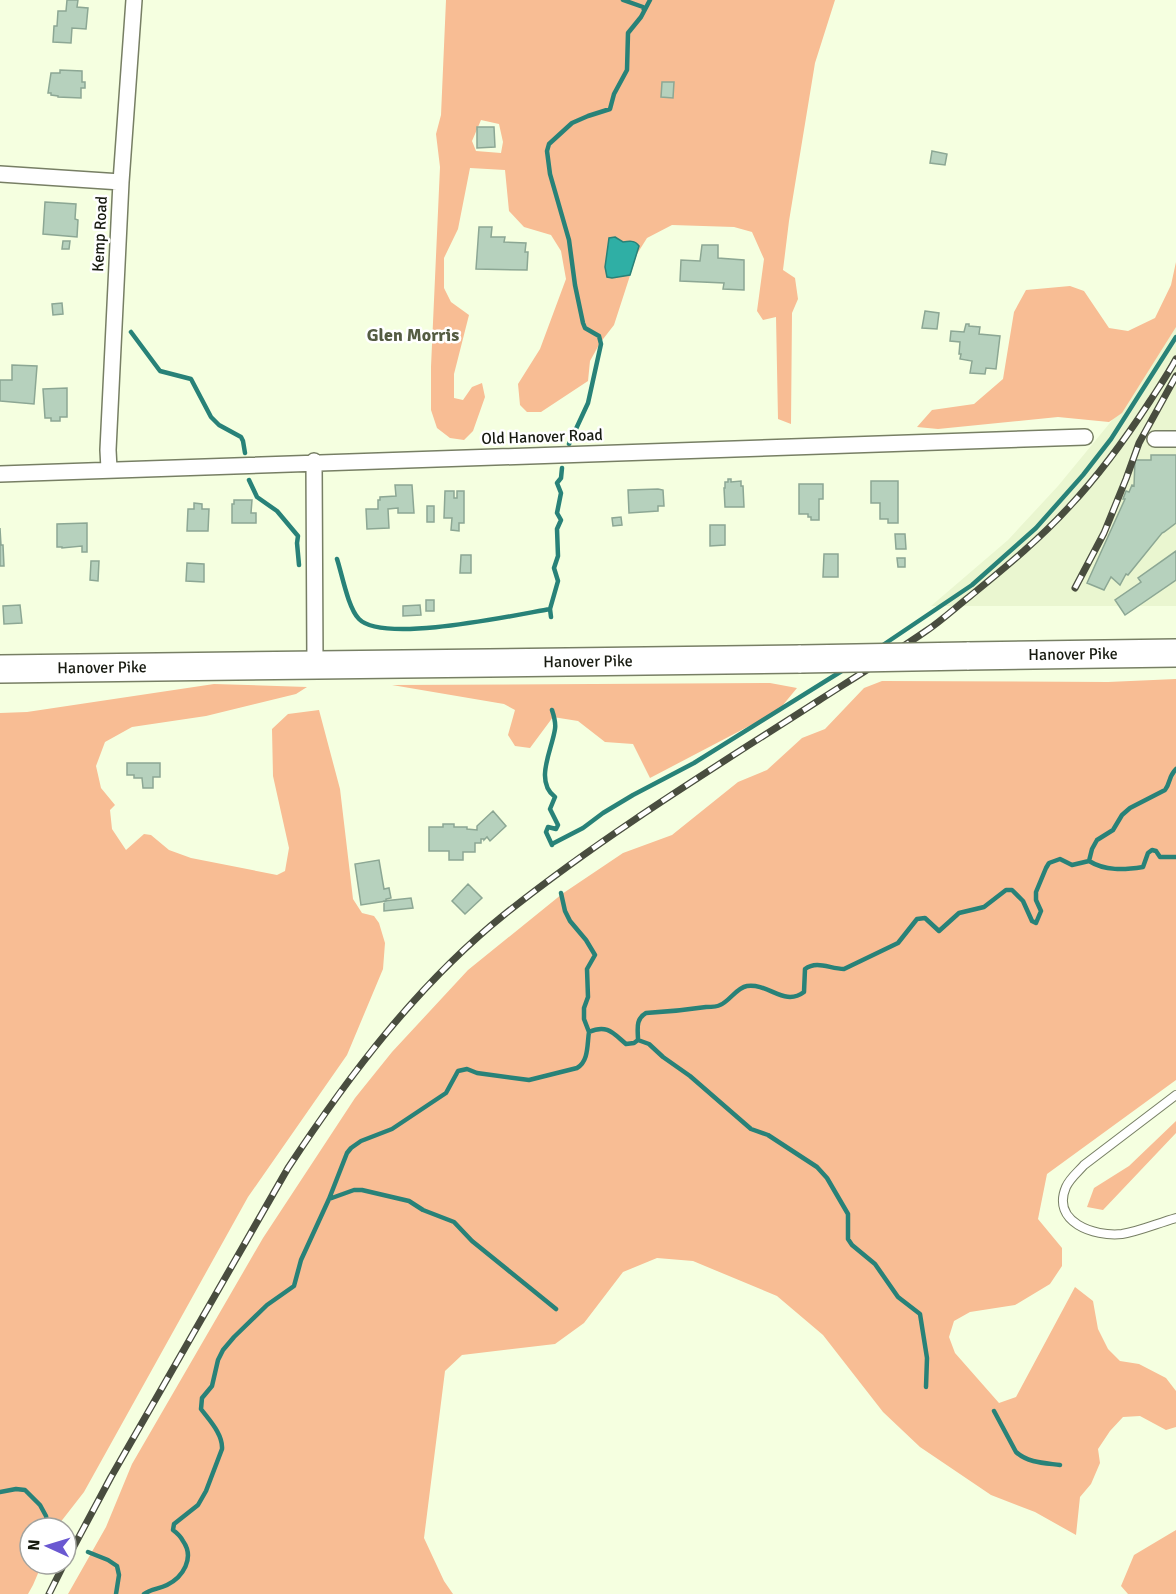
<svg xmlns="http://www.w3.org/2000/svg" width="1176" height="1594" viewBox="0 0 1176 1594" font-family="Signika,sans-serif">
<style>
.built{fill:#eaf6d0}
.forest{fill:#f8bd94;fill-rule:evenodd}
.water{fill:#2fafa5;stroke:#288278;stroke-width:1.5}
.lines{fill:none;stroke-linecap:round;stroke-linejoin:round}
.stream{stroke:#288278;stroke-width:4.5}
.building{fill:#b6d1bd;stroke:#8ca794;stroke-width:1.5}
.lane-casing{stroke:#777f64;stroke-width:10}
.street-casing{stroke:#777f64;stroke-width:18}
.highway-casing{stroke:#777f64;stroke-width:30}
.lane{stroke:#fff;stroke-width:8}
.street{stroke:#fff;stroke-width:15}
.highway{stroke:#fff;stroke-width:27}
.rail-casing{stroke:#494d3f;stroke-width:7}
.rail{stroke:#fff;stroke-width:4.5;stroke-dasharray:14;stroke-linecap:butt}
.highway-bridge-casing{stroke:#777f64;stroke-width:30;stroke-linecap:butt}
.highway-bridge{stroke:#fff;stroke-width:27}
.labels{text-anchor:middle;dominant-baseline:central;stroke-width:5;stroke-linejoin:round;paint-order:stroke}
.street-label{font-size:16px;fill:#171a10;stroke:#fff}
.neighbourhood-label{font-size:18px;font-weight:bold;fill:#545c42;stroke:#fff}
</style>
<rect width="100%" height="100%" fill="#f5ffe0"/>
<path class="built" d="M1176,319V606H931L1008,540L1058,486L1109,424L1148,371Z"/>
<path class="forest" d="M446,0H835L815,63L789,221L783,270L795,278L798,299L792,313L791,424L778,419L776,317L763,320L757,311L764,259L752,232L734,227L672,225L647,238L637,254L614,325L600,343L590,361L588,381L541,412H527L520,405L518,384L540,349L566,279L561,251L551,235L524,227L509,211L505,170L470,168L458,229L444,258V288L451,302L469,315L454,374V398L463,400L472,387L482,383L485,397L473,431L464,440L450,438L437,428L431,410V367L440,167L436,134L441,115ZM481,120L499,124L503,142L501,153L476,151L472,141Z
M1176,262V327L1122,413L1109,422L1058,417L938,429L917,427L932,410L974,404L1003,379L1014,312L1026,290L1070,286L1084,291L1109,328L1128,331L1155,318L1171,285Z
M1176,679V1080L1047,1174L1038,1219L1062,1248V1266L1050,1284L1015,1305L970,1312L954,1321L949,1337L955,1353L999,1403L1016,1397L1075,1287L1093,1301L1098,1329L1108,1349L1120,1361L1139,1364L1166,1378L1176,1391V1427L1166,1430L1140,1416L1123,1417L1110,1431L1098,1449L1100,1463L1091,1484L1080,1497L1076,1535L1035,1512L991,1495L920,1447L883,1412L823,1335L777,1296L693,1261L657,1258L623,1272L584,1323L555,1344L462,1355L445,1371L424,1538L444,1581L453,1594H68L106,1527L132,1464L263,1238L355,1098L392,1052L468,970L562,894L623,853L672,835L738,782L767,770L802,738L825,729L864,688L882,681L1108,682Z
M770,683L797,688L778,711L650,778L633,744L605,742L578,721L553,717L530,748L515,746L508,735L515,710L504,704L392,685Z
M214,684L307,687L296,694L206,716L132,727L105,742L96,766L101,788L115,805L110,810L112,829L126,850L144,834L151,835L169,850L191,858L277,875L285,871L289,848L273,776L272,729L288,714L319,710L340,789L353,899L362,913L374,916L379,923L385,943L383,969L347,1055L248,1197L84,1492L56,1528H30V1564H42L33,1585L28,1594H0V713L27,712Z
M1176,1121V1133L1103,1210L1087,1207L1094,1188L1129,1166Z
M1176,1530V1594H1128L1121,1586L1134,1555Z"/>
<path class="water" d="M615,237L623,242C629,241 635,240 639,246L630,275L612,278L607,277L605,267L609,238Z"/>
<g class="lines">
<path class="stream" d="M623,0L643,7L644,10
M131,332L160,371L191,379L211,417L219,425L241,437L243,441L245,453
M569,444L588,403L601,344L599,336L585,328L583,323L575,285L569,240L550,174L547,151L549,144L572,123L588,116L610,109L614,94L627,70L628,33L641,17L650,0
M249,480L257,497L277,511L298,536L297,543L299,565
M337,559C342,574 348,608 359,619C383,644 515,615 550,609
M551,617L550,609L558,581L554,568L558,556L557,529L561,520L557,513L561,493L557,483L561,478L562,468
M880,647L972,585L1036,528L1083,475L1111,439L1176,337
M552,710C554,716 556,723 555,729C552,750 534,781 555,797L550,809L558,825L556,829L548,827L546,832L552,845
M552,844L583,828L603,813L633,795L694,763L845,669
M1089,861L1092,849L1097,840L1113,830L1122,815L1130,808L1165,790C1171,782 1168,777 1176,769
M561,893L565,911L570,921L586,940L595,955L587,969L588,997L584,1008V1019L589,1032
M589,1032C607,1024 613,1033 626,1044L634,1043L638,1040
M638,1040C638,1030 635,1019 646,1013C666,1012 686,1010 706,1007C711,1007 717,1007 720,1005C730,1001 736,988 747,986C769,983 784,1007 804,992L805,969C817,960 830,969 844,969L898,943L917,919L925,918L939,931L959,913L984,907L1006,890H1012L1023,901L1032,921L1036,923L1041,911L1036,900V892L1046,868L1049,863L1060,859L1072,865L1089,861C1105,871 1124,870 1143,867L1148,853L1152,850L1156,851L1160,857H1176
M638,1040L649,1044L663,1057L690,1076L751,1129L768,1135L817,1167L827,1178L848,1214V1239L852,1245L875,1264L898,1297L920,1314L927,1358L926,1387
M329,1199L354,1190H362L409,1201L423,1210L454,1222L472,1241L556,1309
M994,1411L1016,1452C1028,1463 1045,1463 1060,1465
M0,1492L16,1489L25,1490L40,1505L46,1516L48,1528
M88,1552L108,1560L117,1566L119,1575L116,1594
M144,1594C151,1589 159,1589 167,1585C183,1577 195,1558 183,1541C181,1537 177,1533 173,1530L174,1524L198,1505L206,1491L222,1449C223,1434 209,1420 201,1409L202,1398L212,1386L218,1360L223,1350L234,1337L267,1305L294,1286L301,1260L329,1199L347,1153L351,1148L361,1141L392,1129L446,1093L458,1071L467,1069L477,1073L529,1080L577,1068C589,1061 587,1044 589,1032"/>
</g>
<path class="building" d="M67,0H78L77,7L88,8L86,29L72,28L71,43L53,42L54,26H57L58,11H66Z
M60,70L82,71V82H85V88H81V98L58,97V96L51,95V93H48L51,73H60Z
M662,82H674L673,98L661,97Z
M477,127H494L495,147L477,148Z
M932,151L947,154L945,165L930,163Z
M45,202L76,204L75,219L78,220L77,237L43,234Z
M479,227H492L491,237H505L504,242L526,243L525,252H528L527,270L476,269Z
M63,241H70L69,249H62Z
M702,245H718V258L744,260V290L723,289L724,283L680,281L681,260L700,261Z
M62,303L63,314L53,315L52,304Z
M925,311L939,313L937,329L922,328Z
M966,324H969V326L980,327L979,334L1000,336L996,369L986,368L985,374L970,373L972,361L960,359L961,354H959L960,342L950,341L951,331L964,332Z
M12,365L37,366L34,404L0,401V380H12Z
M67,388V417H60V421H51V418H45L43,389Z
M1151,455H1176V523L1164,532L1162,533L1128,575L1126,574L1120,585L1111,577L1104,590L1087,583L1125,499H1123L1126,491L1129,492L1132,485L1134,486L1135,460H1151Z
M728,479H731V482L741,481V486H743L744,507H725L724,488H725V482H728Z
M871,481H898V523H888V519H880V503H871Z
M799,484H823V499H819V520H811V517H808V514H799Z
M395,485H412L414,513H398V508L388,509L389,528L367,529L366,509H378V500H380V497L396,496Z
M658,489L663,490L664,506H658V511L629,513L628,490Z
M445,491H454V498H457V491H464V523H459V531L451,530L452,518H444Z
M234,500H252L251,513H256V523H232V504H234Z
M194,503L202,504V509H209L208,531H187L188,509H194Z
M427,506H434V522H427Z
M621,517L622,525L613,526L612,518Z
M87,523V552H82V546L62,548V547H57V524Z
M710,525H725V545L710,546Z
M0,528L1,545H3L4,566H0Z
M895,534H905L906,549H896Z
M1176,551V580L1125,615L1115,600L1141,582L1138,578Z
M824,554H838V577H823Z
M461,555H471V573H460Z
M897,558H905V567H898Z
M91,561H99L98,581L90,580Z
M187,563L204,564V582L186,581Z
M426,600H434V611H426Z
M20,605L22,623L4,624L3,606Z
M420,605L421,615L403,616V606Z
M127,763H160V777H153V788H143L142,778H134V775H127Z
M493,811L506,826L490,841L487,837L484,840V839H481V843H475V852H463V860H449V851H429V827H443V824H454V827H467V829L477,830V826Z
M379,860L384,889L389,888L391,898L386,899V901L361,905L355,864Z
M468,884L482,898L465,914L452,901Z
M411,898L413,908L384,911V901Z"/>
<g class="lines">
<g class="lane-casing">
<path id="lane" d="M1176,1095L1084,1165C1078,1172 1070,1178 1066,1187C1051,1222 1094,1237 1122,1234C1140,1231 1158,1223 1176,1218"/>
</g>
<g class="street-casing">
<path id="street" d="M0,174L121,182
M1155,439H1176
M314,461L315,665
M109,469L108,450L121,182L134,0
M0,474C361,459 723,449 1085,437"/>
</g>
<g class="highway-casing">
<g id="highway">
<path id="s1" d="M967,656L1176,653"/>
<path id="s2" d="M0,669L801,659"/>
</g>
</g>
<use href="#lane" class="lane"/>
<use href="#street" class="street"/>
<use href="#highway" class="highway"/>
<g class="rail-casing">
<path id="rail" d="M1075,588L1104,533L1126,479L1139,443L1176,376
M66,1561L111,1477L288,1168C349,1075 418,984 505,914C604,835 712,769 818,701C854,678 891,655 926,631C941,621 955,608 969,597C1003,569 1039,540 1069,507C1099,475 1126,438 1150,401C1159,387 1168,374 1176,359
M49,1594L64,1564"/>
</g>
<use href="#rail" class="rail"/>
<g class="highway-bridge-casing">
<path id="highway-bridge" d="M801,659L967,656"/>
</g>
<use href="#highway-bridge" class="highway-bridge"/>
</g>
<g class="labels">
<g class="street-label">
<text transform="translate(100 234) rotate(-87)">Kemp Road</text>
<text transform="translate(542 437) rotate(-2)">Old Hanover Road</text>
<text stroke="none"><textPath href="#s1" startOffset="106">Hanover Pike</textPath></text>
<text stroke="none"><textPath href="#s2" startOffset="588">Hanover Pike</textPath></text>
<text stroke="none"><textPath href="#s2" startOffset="102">Hanover Pike</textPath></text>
</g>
<g class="neighbourhood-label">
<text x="413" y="335">Glen Morris</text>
</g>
</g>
<g transform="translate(48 1546) rotate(274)"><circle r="28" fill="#ffffff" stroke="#a2a39f" stroke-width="1.5"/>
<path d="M0-4.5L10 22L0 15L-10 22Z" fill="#6a58d1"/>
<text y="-9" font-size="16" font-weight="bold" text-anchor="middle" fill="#171a10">N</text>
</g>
</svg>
